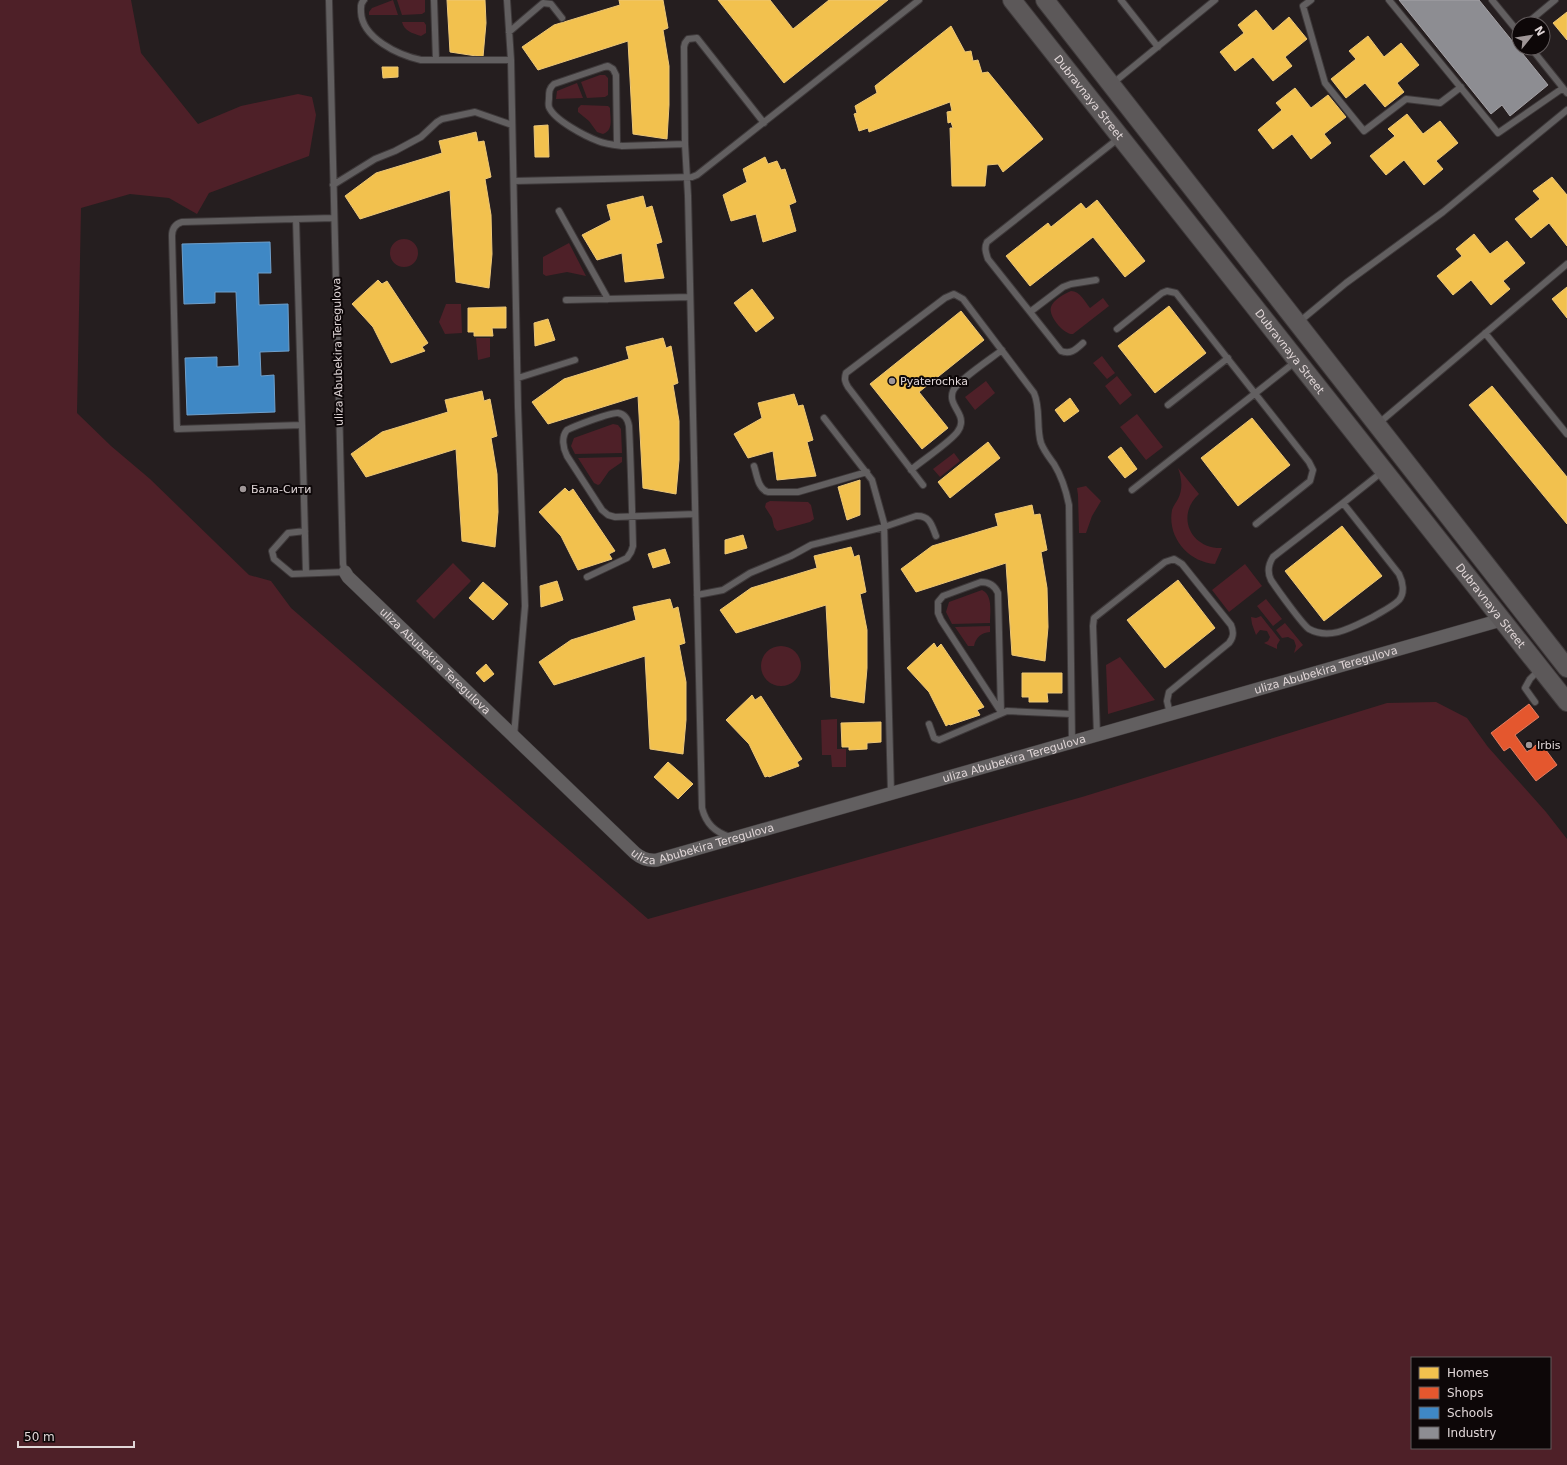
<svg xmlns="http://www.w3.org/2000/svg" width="1567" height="1465" viewBox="0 0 1567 1465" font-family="'DejaVu Sans',sans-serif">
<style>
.green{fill:#4e2028;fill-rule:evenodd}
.homes{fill:#f2c14e;stroke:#edc777}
.shops{fill:#e4572e;stroke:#e37d61}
.schools{fill:#3f88c5;stroke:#6f9fca}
.industry{fill:#8d8d92;stroke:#a6a3a7}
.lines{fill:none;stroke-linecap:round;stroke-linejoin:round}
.lane-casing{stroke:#3e393a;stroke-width:8}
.street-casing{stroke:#3e393a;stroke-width:14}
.secondary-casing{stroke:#3e393a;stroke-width:20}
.lane{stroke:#625f60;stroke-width:6}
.street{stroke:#625f60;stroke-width:13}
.secondary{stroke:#5c5859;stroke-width:18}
.poi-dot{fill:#9f9697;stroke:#0d0708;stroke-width:1.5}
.labels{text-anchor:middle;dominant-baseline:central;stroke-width:4;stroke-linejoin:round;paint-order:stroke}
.street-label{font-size:11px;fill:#e0d6d7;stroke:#0d0708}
.poi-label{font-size:11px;fill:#e0d6d7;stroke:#0d0708;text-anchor:start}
</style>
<rect width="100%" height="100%" fill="#251e1f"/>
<path class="green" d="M0,0H131L141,53L198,124L241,106L298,94L312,97L316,115L309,156L209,193L197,214L169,198L130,194L81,208L77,413L111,446L150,479L249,575L271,581L291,608L648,919L1082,797L1387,703L1436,702L1467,718L1488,747L1546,812L1567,839V1465H0ZM1412,1358H1550V1448H1412Z
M393,0L398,15H369V12L372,8Z
M397,0H425V12L422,14L402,15Z
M402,22H424L426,25V33L421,36C412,33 404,31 402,22Z
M600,75H605L608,78V95L605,97L587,98L581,82Z
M577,83L583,98L556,99L557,91Z
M581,105L608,106L610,108C610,118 614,130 603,134L597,132L589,121L578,112V108Z
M390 253a14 14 0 1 1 28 0a14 14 0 1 1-28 0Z
M569,243L586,276L567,272L546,276L543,274V257Z
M1071,291C1080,291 1085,302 1090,308L1103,298L1109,306L1073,334C1064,335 1048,316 1051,307C1053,300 1064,294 1071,291Z
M446,304H461L462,333L445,334L439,322Z
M476,338H490V357L478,360Z
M1102,356L1115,373L1107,379L1093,363Z
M1117,376L1132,395L1120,405L1105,386Z
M986,381L995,393L975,410L965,397Z
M1137,414L1163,447L1146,460L1120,427Z
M613,424L618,425L621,429L622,453L575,454L571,446L574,438Z
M954,453L960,461L940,477L933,469Z
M622,457V462L609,471L600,484L598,485L594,483L578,458Z
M1178,468L1199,494C1175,516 1191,549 1222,548L1215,564C1188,562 1167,537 1172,510C1173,506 1176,503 1178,499C1183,489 1182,479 1178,468Z
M1086,486L1101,501L1092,516L1086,533H1079L1078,495L1077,488Z
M770,501L808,502L811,505L814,519L810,522L777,531L774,527L772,518L765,507L766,503Z
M453,563L471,581L434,619L416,601Z
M1245,564L1262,586L1229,612L1212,590Z
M982,590C993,595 990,612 990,623L952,624L946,612L949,602Z
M1266,599L1282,619L1273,626L1257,606Z
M1261,616L1280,640L1277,645V649L1264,643L1268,641L1270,637L1267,631L1260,630L1256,635L1252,624L1251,617L1256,618Z
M1285,623L1303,645L1294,653L1296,646L1294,640L1288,637L1282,638L1276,630Z
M990,626V632C981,633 976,637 974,646H968L955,627Z
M761 666a20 20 0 1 1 40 0a20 20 0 1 1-40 0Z
M1120,657L1155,700L1108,714L1106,665Z
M837,719V749H846V767H832L831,755H822L821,720Z"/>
<path class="homes" d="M447,0H485L486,23L483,57L450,52Z
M619,0H663L668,28L663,30L669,66V105L667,139L633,134L628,41L538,70L522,47L554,25L620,5Z
M718,0H770L793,29L829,0H888L784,83Z
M1256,10L1273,31L1289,17L1307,39L1285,57L1292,66L1273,81L1253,57L1235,71L1220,52L1244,33L1238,25Z
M1567,12V40L1553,23Z
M951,26L965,52L971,51L973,61L978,60L982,73L988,72L1043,139L1003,172L998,164L987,165L985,186H952L950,128H953L951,122L948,123L947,112L952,111L950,102L869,132L868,128L859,131L854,114L857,113L855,106L877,93L875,86Z
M1368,36L1384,57L1401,43L1419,65L1397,83L1404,92L1385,107L1365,83L1346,98L1331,79L1356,59L1349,51Z
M382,67H398V77L383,78Z
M1295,88L1311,108L1328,95L1346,117L1324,134L1331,143L1311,159L1292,134L1273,149L1258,130L1282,110L1276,103Z
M1407,114L1423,134L1440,121L1458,143L1436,161L1443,169L1424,185L1404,160L1386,175L1370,156L1395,136L1388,129Z
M548,125L549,157H535L534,126Z
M476,132L478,142L484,141L491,177L485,179L491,215L492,254L489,288L456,282L450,190L360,219L345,196L376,173L442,153L439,141Z
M765,157L768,164L777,161L781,170L785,169L796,202L789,205L796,231L763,242L756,214L731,221L723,195L747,182L743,169Z
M1552,177L1567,195V246L1549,223L1531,238L1515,219L1540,199L1533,191Z
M643,196L646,208L652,206L662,242L656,244L664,278L625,282L622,253L597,260L582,235L611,220L607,205Z
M1097,200L1145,261L1125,277L1093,237L1030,286L1006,256L1048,223L1051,227L1081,203L1086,209Z
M1474,234L1490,254L1507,241L1525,263L1503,281L1510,289L1491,305L1471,280L1453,295L1437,276L1462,256L1456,249Z
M378,280L382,284L387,281L428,343L422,347L425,351L391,363L373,327L352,304Z
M1567,287V318L1552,299Z
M752,289L774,318L756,332L734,303Z
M1169,306L1206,353L1155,393L1118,346Z
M506,307V328H492L493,336H474V332H468V308Z
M961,311L984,340L919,392L948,428L922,449L870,384Z
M548,319L555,340L535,346L534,323Z
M663,338L666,348L671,346L678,383L673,385L679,421V460L676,494L643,488L638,396L548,424L532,402L564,379L629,359L626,347Z
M1492,386L1567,477V524L1469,405Z
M482,391L484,401L490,399L497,436L491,438L497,474L498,512L495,547L462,541L456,449L366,477L351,454L382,432L448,412L445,400Z
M794,394L798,406L803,405L813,440L807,442L816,476L777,480L773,451L748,458L734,434L762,418L758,403Z
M1070,398L1079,411L1064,422L1055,410Z
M1252,418L1290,465L1238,506L1201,458Z
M988,442L1000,458L950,498L938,482Z
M1121,447L1137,469L1125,478L1108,457Z
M860,480V515L847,520L838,487Z
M565,488L569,492L573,489L615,551L609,554L612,559L578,570L561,536L539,512Z
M1032,505L1034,515L1040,514L1047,550L1041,552L1047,588L1048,627L1045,661L1012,655L1006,563L916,592L901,569L932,546L998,526L995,514Z
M1342,526L1382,576L1324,621L1285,571Z
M743,535L747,548L725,554V540Z
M851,547L854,557L859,555L866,592L860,594L867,630V668L864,703L831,697L826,605L736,633L720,610L751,588L817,568L814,556Z
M665,549L670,563L653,568L648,554Z
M1178,580L1215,628L1165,668L1127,620Z
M557,581L563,600L541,607L540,586Z
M483,582L508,604L493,620L469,598Z
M670,599L673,609L678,607L685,643L679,645L686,682V720L683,754L650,749L645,656L554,685L539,662L571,640L636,620L633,607Z
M934,643L937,648L941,644L984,707L977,710L980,715L950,725L949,724L946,726L929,692L907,668Z
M486,664L494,674L484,682L476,673Z
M1022,673H1062V693H1047L1048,702H1029V697H1022Z
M752,695L755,700L761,696L802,759L797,762L799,766L769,777L768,776L765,777L749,744L726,720Z
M881,722V742L867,743V749L849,750V747H842L841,723Z
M668,762L693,784L678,799L654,777Z"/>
<path class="shops" d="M1529,704L1539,717L1515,735L1527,752L1540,742L1557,765L1536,781L1510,747L1504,751L1491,733Z"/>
<path class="schools" d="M270,242L271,273H258L259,305L288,304L289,351L260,352L261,376L274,375L275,412L187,415L185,358L217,357V367L239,366L236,292H215V303L184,304L182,244Z"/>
<path class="industry" d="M1399,0H1479L1548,85L1510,116L1502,105L1491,114Z"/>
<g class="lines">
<g class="lane-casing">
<path id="lane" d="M364,0C360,4 361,7 361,12C362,38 398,55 421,60H511
M434,0L436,60
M507,0L511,60L518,407L525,606L514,736
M1121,0L1158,47
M1311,0L1303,6L1325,83L1364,131L1406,99L1440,103L1461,87
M1389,0L1498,133L1563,88
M1492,0L1519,33
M1526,24L1555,0
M509,32L543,3L551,4L562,18
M1531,48L1567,93
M1112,84L1215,0
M685,144L684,47L685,43L688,39L697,38L764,123
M617,145L616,75L613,69L608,66L604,67L554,84C549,88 549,92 549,98C549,101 548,104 549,107C554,120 585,136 598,141C605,144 614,145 622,146L685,144L688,196L702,808C706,824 715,832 730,837
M514,181L692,177L697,175L919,0
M333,185L375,159L395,151L421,137L437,122L442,119L475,112L512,125
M559,211L608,299
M296,219L302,425L177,429L172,236C172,229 175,224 182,222Z
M296,219L334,218
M566,300L690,297
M1030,312L1063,287L1071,284L1096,280
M1299,322L1346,283L1443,212L1567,110
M1117,329L1162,293L1167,291L1176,293L1309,462L1313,470L1310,481L1256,524
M1485,333L1567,434
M1083,343C1076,349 1071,355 1061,351L988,259C986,253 984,248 987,242L1119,138
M518,378L575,360
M1168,405L1228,358
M824,418L872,480L884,523L891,793
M1379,423L1567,264
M302,425L306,573
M754,466C757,475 758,489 768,492H798L867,472
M911,470C921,461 952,441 958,431C961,427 962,421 960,416C957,408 949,401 953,391C957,381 992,358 1002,350
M923,485L848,387C845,382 844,379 846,373L945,298L954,294L963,299L1034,393C1041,409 1036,427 1041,443C1044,451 1049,457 1054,464C1062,477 1066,490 1069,505L1072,742
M1132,490L1295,362
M1343,503L1399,574C1403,582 1405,593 1399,600C1392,607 1381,612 1373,617C1354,626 1331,641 1309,629C1302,624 1277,589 1271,580C1267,572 1268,565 1273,557L1343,503L1382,472
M305,531L288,533L272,551L274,559L292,574L345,572L343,564L329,0
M587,577L627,558L631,552L633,546C632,506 631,466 629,426C628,420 625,414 618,413C611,412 575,426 567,430C561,437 563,448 567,456L602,510L608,515L615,517L695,514
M981,582C990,582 995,586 998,593L1001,712L941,620L938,613V602L943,596Z
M697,595L723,590L750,573L791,556L811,545L884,527L916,516C930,515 932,526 936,536
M1535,702L1525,688L1530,679L1539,670
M929,724L934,738L939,740L1007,711L1071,714
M1097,735L1093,626L1094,618L1165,562L1174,559L1182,564L1231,625C1234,632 1234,637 1229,643L1169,692L1167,701L1170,714"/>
</g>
<g class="street-casing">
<g id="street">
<path id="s1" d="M345,572L348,577L635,853C642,859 649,861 657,860L1501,620"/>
</g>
</g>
<g class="secondary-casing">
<g id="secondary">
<path id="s2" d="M1012,0L1567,702"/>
<path d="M1045,0L1567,668"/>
</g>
</g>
<use href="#lane" class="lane"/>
<use href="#street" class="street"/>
<use href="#secondary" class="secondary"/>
</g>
<g class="poi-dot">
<circle cx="892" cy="381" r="4"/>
<circle cx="243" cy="489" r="4"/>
<circle cx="1529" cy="745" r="4"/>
</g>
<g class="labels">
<g class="street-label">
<text stroke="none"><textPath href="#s2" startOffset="124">Dubravnaya Street</textPath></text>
<text transform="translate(338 352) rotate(-91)">uliza Abubekira Teregulova</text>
<text stroke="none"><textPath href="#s2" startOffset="448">Dubravnaya Street</textPath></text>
<text stroke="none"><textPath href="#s2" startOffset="772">Dubravnaya Street</textPath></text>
<text stroke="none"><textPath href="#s1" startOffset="127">uliza Abubekira Teregulova</textPath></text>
<text stroke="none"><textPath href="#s1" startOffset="1123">uliza Abubekira Teregulova</textPath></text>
<text stroke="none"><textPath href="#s1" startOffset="799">uliza Abubekira Teregulova</textPath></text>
<text stroke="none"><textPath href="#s1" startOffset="475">uliza Abubekira Teregulova</textPath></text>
</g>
<g class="poi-label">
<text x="900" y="381">Pyaterochka</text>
<text x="251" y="489">Бала-Сити</text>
<text x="1537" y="745">Irbis</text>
</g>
</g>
<rect x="1411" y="1357" width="140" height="92" fill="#0d0708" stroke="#615a5b"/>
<rect x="1419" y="1367" width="20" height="12" fill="#f2c14e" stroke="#615a5b"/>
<text x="1447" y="1377" font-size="12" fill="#e0d6d7">Homes</text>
<rect x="1419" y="1387" width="20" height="12" fill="#e4572e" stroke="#615a5b"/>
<text x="1447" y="1397" font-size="12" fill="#e0d6d7">Shops</text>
<rect x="1419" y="1407" width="20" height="12" fill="#3f88c5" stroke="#615a5b"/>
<text x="1447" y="1417" font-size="12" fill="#e0d6d7">Schools</text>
<rect x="1419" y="1427" width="20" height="12" fill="#8d8d92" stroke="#615a5b"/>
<text x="1447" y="1437" font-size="12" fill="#e0d6d7">Industry</text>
<g transform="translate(1531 36) rotate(60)"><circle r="19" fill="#0d0708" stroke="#615a5b"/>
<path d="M0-3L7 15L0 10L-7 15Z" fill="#9f9697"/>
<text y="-6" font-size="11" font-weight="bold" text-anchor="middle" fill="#e0d6d7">N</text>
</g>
<path d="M18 1441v6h116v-6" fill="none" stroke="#e0d6d7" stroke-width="2"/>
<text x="24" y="1441" font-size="12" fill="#e0d6d7" stroke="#0d0708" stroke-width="3" paint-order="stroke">50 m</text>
</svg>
